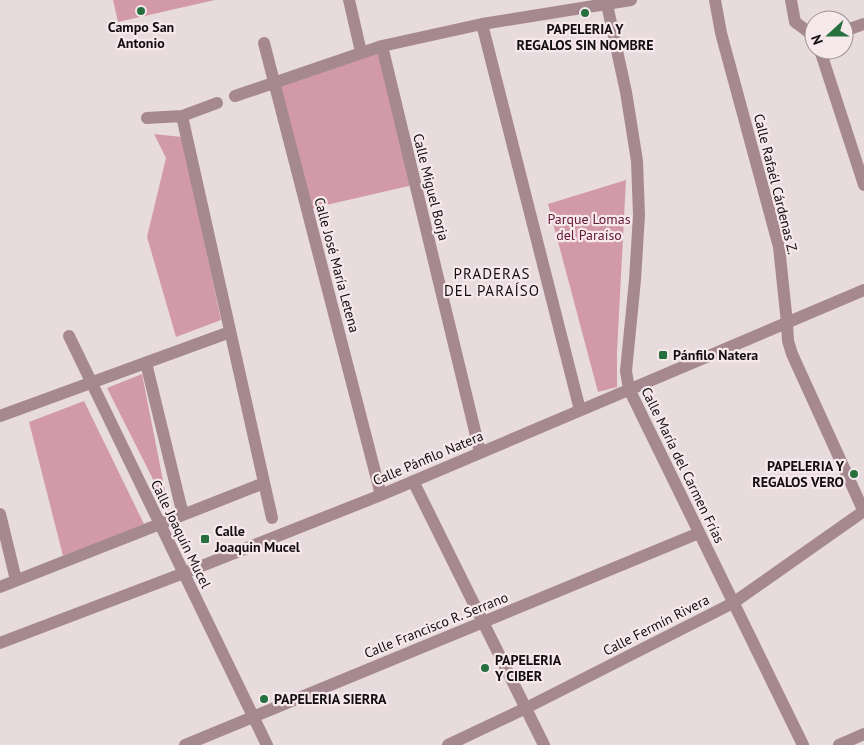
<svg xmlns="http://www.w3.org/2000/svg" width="864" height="745" viewBox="0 0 864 745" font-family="'PT Sans',sans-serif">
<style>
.green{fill:#d29aa9}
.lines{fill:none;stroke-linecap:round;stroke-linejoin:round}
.street{stroke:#a68990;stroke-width:12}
.poi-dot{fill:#25703e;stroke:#f6e8eb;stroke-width:2}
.labels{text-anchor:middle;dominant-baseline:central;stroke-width:4.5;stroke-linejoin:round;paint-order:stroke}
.poi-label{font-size:14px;font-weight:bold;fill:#130e10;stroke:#f6e8eb;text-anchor:start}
.street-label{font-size:14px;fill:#130e10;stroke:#f6e8eb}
.park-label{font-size:14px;fill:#631936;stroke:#f6e8eb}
.neighbourhood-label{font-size:15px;letter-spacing:1px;fill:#130e10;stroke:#f6e8eb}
</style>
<rect width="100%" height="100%" fill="#e8dbde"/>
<path class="green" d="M113,0H215L118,22Z
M379,47L413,185L309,209L277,85Z
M154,134L182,137L221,320L176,337L147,237L166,158Z
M626,180L617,352V387L598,392L548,204Z
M142,374L169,511L107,388Z
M84,401L144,524L63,556L29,422Z"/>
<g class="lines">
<path class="street" d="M349,0L361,52
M606,0L626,92L637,161L639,215L635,280L626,371L629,389L803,745
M715,0L721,33L779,247L787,323L788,341L792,354L864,512
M791,0L795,22L814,36
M482,24L580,410
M844,31L864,24
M264,43L381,495
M382,46L480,452
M820,50L864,185
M235,96L382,46L482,24L631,0
M182,116L272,518
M147,118L182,116L217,103
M69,336L267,745
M146,363L183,515
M0,416L230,332
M413,481L544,745
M0,514L16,580
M0,587L264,483
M0,643L184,573L381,495L864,290
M185,745L699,533
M448,745L526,708L733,603L864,511
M839,745L864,734"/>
</g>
<g class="poi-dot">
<circle cx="141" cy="11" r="5"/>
<circle cx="585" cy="13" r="5"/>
<rect x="658" y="350" width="10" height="10" rx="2.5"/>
<circle cx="854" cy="474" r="5"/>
<rect x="200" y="534" width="10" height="10" rx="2.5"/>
<circle cx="485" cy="668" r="5"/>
<circle cx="264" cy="699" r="5"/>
</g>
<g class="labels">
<g class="poi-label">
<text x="141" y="27" text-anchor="middle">Campo San<tspan x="141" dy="16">Antonio</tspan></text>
<text x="585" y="29" text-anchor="middle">PAPELERIA Y<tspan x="585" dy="16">REGALOS SIN NOMBRE</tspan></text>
<text x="673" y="355">Pánfilo Natera</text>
<text x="844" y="466" text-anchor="end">PAPELERIA Y<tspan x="844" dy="16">REGALOS VERO</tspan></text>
<text x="215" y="531">Calle<tspan x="215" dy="16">Joaquin Mucel</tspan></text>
<text x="495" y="660">PAPELERIA<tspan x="495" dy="16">Y CIBER</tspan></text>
<text x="274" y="699">PAPELERIA SIERRA</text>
</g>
<g class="street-label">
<text transform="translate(776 184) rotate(76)">Calle Rafaél Cárdenas Z.</text>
<text transform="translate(431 187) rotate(76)">Calle Miguel Borja</text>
<text transform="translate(337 265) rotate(75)">Calle José María Letena</text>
<text transform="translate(428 458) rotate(-23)">Calle Pánfilo Natera</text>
<text transform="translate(683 465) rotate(64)">Calle María del Carmen Frías</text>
<text transform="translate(181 534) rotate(64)">Calle Joaquín Mucel</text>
<text transform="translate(436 625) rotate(-22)">Calle Francisco R. Serrano</text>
<text transform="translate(656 625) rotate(-27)">Calle Fermín Rivera</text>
</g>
<g class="park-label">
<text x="589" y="219">Parque Lomas<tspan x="589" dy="16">del Paraíso</tspan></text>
</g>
<g class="neighbourhood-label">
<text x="492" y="273">PRADERAS<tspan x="492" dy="17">DEL PARAÍSO</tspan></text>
</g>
</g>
<g transform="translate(829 35) rotate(249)"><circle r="24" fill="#f6e8eb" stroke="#9b9193"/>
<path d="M0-4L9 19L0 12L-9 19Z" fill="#25703e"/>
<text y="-8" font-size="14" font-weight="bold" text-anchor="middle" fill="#130e10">N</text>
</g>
</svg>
